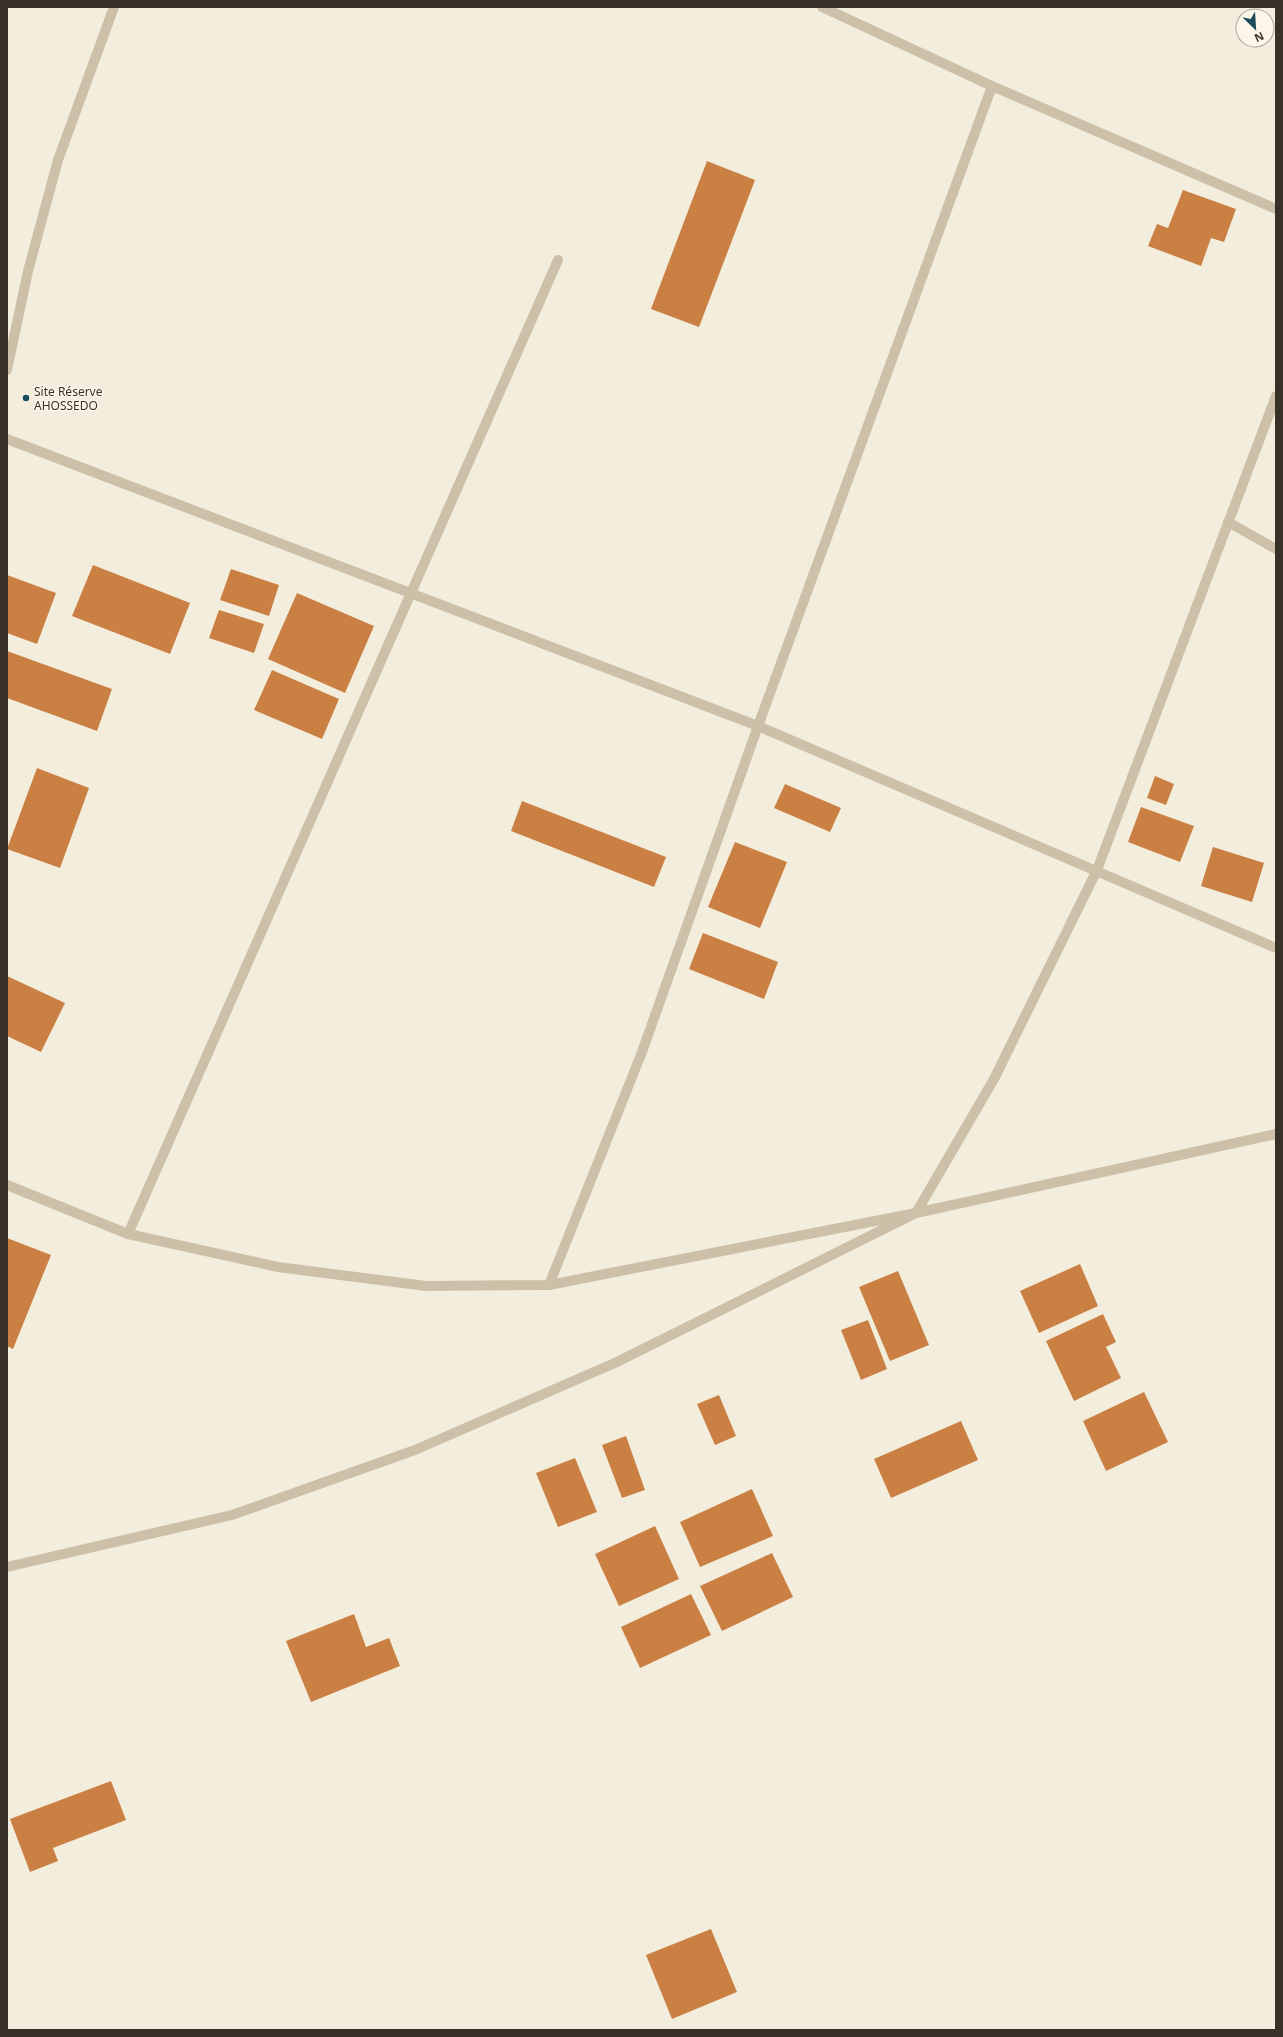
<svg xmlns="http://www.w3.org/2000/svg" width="1283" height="2037" viewBox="0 0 1283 2037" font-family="'Noto Sans',sans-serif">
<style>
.building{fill:#cb8043}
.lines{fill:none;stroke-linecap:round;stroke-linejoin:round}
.street{stroke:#ccc0a8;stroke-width:10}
.poi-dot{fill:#1c4b5c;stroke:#fbf6e9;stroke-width:1.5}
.labels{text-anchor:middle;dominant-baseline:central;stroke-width:3;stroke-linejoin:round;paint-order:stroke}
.poi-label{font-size:12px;fill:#383128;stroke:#fbf6e9;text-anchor:start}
</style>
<rect width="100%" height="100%" fill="#f3eddd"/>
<path class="building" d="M707,161L755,180L699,327L651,309Z
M1183,190L1236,209L1224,242L1211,238L1201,266L1148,246L1157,224L1168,228Z
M93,565L190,603L170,654L72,616Z
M231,569L279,585L269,616L220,600Z
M7,575L56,593L37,644L7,633Z
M297,593L374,626L345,693L268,659Z
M219,610L264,624L254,653L209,638Z
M7,651L112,689L97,731L7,698Z
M272,670L339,699L322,739L254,710Z
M37,768L89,788L60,868L7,849Z
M1155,776L1174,784L1166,805L1147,798Z
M785,784L841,808L830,832L774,808Z
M522,801L666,857L654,887L511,831Z
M1141,807L1194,826L1180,862L1128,842Z
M735,842L787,862L760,928L708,907Z
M1213,847L1264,863L1252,902L1201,886Z
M703,933L778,962L764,999L689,969Z
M7,976L65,1003L41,1052L7,1036Z
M7,1238L51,1255L13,1349L7,1346Z
M1080,1264L1098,1306L1039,1333L1020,1291Z
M898,1271L929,1345L890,1361L859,1287Z
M1103,1314L1116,1342L1106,1347L1121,1378L1074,1401L1046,1341Z
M868,1320L887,1369L861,1380L841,1330Z
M1144,1392L1168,1442L1106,1471L1083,1421Z
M719,1395L736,1436L715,1445L697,1404Z
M961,1421L978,1460L891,1498L874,1459Z
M626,1436L645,1490L622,1498L602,1445Z
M575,1458L597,1512L558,1527L536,1473Z
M752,1489L773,1536L700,1567L680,1522Z
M655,1526L679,1579L619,1606L595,1554Z
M772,1553L793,1597L722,1631L700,1586Z
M691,1594L711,1635L640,1668L621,1627Z
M354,1614L366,1647L389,1638L400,1666L311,1702L286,1641Z
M111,1781L126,1820L53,1848L58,1861L30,1872L10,1819Z
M711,1929L737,1992L672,2019L646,1955Z"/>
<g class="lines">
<path class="street" d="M822,7L992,86L1276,209
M7,370L28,271L58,160L114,7
M7,439L758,726L1276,948
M1228,522L1276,549
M7,1185L128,1234L278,1267L426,1286L549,1285L916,1213L1276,1134
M128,1234L558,260
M549,1285L642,1052L758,726L992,86
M7,1567L232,1515L415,1450L617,1362L916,1213L994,1079L1097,870L1276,396"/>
</g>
<circle class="poi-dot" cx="26" cy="398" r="4"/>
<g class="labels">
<g class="poi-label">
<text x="34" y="391">Site Réserve<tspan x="34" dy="14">AHOSSEDO</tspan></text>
</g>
</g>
<rect width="1283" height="2037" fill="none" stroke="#383128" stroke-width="16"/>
<g transform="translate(1255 28) rotate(155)"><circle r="19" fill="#fbf6e9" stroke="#ada79c"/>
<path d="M0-3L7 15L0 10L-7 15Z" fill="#1c4b5c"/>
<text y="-6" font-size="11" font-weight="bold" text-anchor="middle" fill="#383128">N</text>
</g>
</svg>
